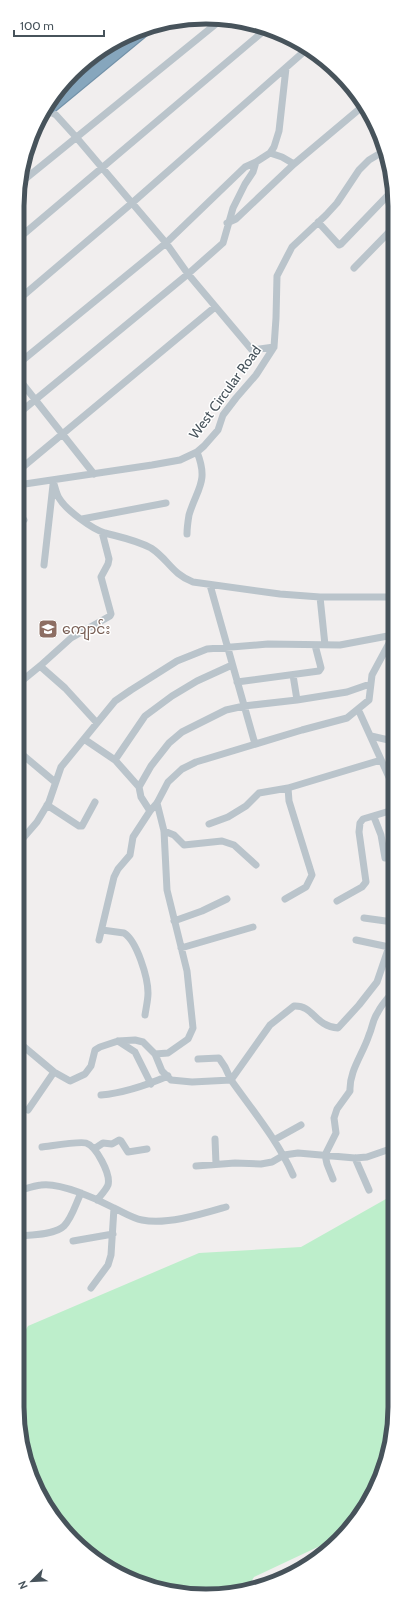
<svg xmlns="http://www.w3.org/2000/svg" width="412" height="1613" viewBox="0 0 412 1613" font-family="Cabin,'Noto Sans Myanmar',sans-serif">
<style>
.green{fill:#bdeecb}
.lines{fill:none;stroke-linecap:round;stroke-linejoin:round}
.highway-casing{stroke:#7291a8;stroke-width:12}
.minor{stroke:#bac4cb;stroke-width:7}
.highway{stroke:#86a6bd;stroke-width:10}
.labels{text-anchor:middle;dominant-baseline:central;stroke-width:3;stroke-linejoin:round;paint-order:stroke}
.street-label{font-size:14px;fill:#47535b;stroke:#fff}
.education-label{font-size:14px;fill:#785e54;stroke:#fff;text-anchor:start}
.rim{fill:none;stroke:#47535b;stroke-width:5}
</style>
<rect width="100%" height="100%" fill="#f1eeee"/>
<path class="green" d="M393,1195V1432L370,1501L339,1537L254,1577L247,1589L193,1596L122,1576L64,1532L31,1479L17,1407V1345L28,1326L199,1253L301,1247Z"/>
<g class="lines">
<g class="highway-casing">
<path id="highway" d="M74,75L109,47
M40,117L149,27"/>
</g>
<path class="minor" d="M45,109L56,115L76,137L166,243L188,274L252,350L274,347
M270,153L282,157L294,164
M19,184L222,19
M318,222L339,245L341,244L393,190
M227,223L236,219L294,164L363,106
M19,238L266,29
M354,268L393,228
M18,300L132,203L307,49
M18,364L166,243L245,167L256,162
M18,378L94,474
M18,414L188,274L223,243L233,208L245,184L253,172L256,162L270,153L274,147L279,131L286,68
M18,471L215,307
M53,481C55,486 56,493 59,498C66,510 92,529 105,533C120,537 136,540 151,548C168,559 172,574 193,582L280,594L320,597H393
M18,485L152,465L180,460L197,452L204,446L218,430L223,415L236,398L256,375L274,347L276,318L277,276L292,247L326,215L337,203L359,170L369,160L384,151
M82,519L166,503
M18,523L24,520
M187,534C187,528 188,521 189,515C197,488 209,482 197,452
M44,565L53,485
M210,585L255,744
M320,597L325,645
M40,666L65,688L97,723
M293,675L297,700
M237,682L319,671L321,668L315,645
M18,684L40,666L71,638L110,616L111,614L101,577L108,564L109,559L102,532
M358,709L393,786
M371,736L393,741
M84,739L115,760L139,787L141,797L150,811
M18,751L55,782
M115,760L145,716L172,696L197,681L232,665
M139,787L151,766L169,743L182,732L226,710L244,706L297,700L347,692L370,684
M47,805L79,826H82L95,802
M374,817L381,835L385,858
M209,824L228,817L246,806L259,793L288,788
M164,831L174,835L184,845L222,841L234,845L256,865
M18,844L37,822L49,802L61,767L115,701L131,690L177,661L207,649L268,644L340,645L393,635
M285,899L306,887L312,875L289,801L288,788L381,760
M337,901L362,887L366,882L359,832L360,823L363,819L393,810
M364,918L393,922
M174,921L202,911L227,899
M102,930L124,933C137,941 148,978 148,993C148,1000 146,1008 145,1015
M99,940L114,877L118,869L130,855L133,837L150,811L157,803L168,782L182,769L196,762L302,730L347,718L369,700L372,675L393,636
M356,940L389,947
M181,948L253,927
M17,1041L54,1072L70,1081L85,1074L91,1066L95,1050L100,1047L118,1041L135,1040L143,1042L155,1054L162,1071L171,1080L192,1082L231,1080C253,1111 278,1141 293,1175
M118,1041L135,1052L151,1084
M155,1054L168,1053L188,1039L193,1028L187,971L167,890L164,831L157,803
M198,1059L219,1058L225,1067L231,1080L270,1025L294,1006C314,1005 314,1026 338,1028L359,1005L377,982L393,935
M101,1095C124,1093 147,1085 168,1076
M28,1110L54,1072
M215,1139L216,1164
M274,1140L301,1125
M42,1147C51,1146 79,1141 86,1143C96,1146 111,1174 108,1185C106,1190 101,1195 97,1200
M94,1149L103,1143L112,1144L119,1140L121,1141L128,1152L147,1149
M355,1158L369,1190
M196,1166L235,1163L261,1164L272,1162L284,1155L298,1153L355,1158L367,1157L393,1148
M333,1179L327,1164L325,1155L336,1133L334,1118L337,1109L350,1091C349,1071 363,1054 369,1035C373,1026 372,1021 378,1012C382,1004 388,998 393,992
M17,1191C25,1189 33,1186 41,1185C60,1182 97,1199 114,1208C123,1212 132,1218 142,1220C167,1225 202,1214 226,1207
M19,1236C30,1235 55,1235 64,1226C72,1218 76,1203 81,1193
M73,1241L113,1234
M91,1288L108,1265L111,1255L114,1208"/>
<use href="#highway" class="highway"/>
</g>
<defs>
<g id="school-square" transform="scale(1)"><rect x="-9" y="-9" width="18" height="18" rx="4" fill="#8d6e63" stroke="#fff"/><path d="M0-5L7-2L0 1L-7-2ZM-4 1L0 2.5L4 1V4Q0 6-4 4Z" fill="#fff"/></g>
</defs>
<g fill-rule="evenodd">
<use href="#school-square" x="48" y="629"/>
</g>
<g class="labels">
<g class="street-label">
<text transform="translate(225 392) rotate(-54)">West Circular Road</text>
</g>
<g class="education-label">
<text x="62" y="629">ကျောင်း</text>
</g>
</g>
<path d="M0 0H412V1613H0ZM206 24H206A182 182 0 0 1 388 206V1407A182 182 0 0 1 206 1589H206A182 182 0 0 1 24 1407V206A182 182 0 0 1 206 24Z" fill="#fff" fill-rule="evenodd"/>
<path class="rim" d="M206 24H206A182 182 0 0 1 388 206V1407A182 182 0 0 1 206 1589H206A182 182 0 0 1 24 1407V206A182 182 0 0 1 206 24Z"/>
<g transform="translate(32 1581) rotate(246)" stroke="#ffffff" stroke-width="3" paint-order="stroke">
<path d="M0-3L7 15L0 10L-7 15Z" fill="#47535b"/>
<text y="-6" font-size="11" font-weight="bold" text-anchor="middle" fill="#47535b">N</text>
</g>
<path d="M14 30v6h90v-6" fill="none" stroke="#47535b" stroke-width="2"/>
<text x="20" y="30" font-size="12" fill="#47535b" stroke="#ffffff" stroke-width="3" paint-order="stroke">100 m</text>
</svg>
